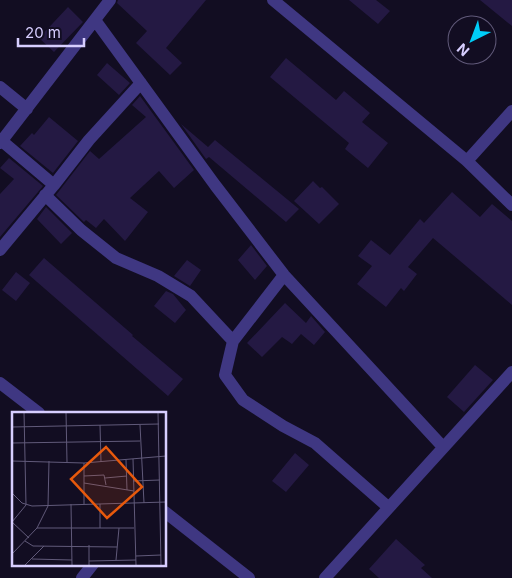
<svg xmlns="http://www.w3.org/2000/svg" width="512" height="578" viewBox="0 0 512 578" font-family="Inter,sans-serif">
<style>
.building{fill:#241943}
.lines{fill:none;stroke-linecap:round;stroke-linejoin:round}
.minor{stroke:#3f3782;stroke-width:12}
.inset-road{fill:none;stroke:#615a7a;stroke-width:1}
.view{fill:#e8590c;fill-opacity:0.15;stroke:#e8590c;stroke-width:2.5}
.inset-edge{fill:none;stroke:#d7ceff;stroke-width:2.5}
</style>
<rect width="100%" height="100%" fill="#120d22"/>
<path class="building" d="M118,0H206L166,48L182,63L170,75L136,43L147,31L117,3Z
M349,0H376L390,11L378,24Z
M480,0H512V26Z
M68,7L83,22L54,52L39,38Z
M286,58L336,100L344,91L370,113L362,122L388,143L368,168L345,149L349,143L270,77Z
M107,63L130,83L119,95L97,75Z
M140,96L194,170L174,188L159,171L130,198L148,212L125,241L104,219L96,228L86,220L84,222L56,195L90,151L99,159L146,117L132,105Z
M49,117L78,141L53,173L20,146L32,133L34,135Z
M181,124L208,147L215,140L299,209L286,222L209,157L206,159Z
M9,158L43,186L0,237V194L14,179L0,168Z
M313,181L320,188L322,187L339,204L319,224L294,201Z
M452,192L480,217L492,204L512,221V305L433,238L408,267L417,274L404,291L401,288L386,307L357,284L372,266L358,256L371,240L390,255L420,219L424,223Z
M46,207L72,233L61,244L37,219Z
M251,245L267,266L255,280L238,260Z
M44,258L133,335L132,336L183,379L168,396L29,275Z
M187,260L201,270L190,286L174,276Z
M16,272L30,283L16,301L2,290Z
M166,291L173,294L186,310L175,323L154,306Z
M285,303L306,323L311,316L325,332L314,345L301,334L292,344L282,337L262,357L247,343Z
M475,365L493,380L464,412L447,397Z
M295,453L309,465L286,492L272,481Z
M396,539L425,565L421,568L432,578H379L369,569Z"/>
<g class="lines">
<path class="minor" d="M273,0L467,161L512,205
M95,20L215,185L284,275L443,447
M0,87L27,109
M2,141L54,185
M0,143L110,0
M467,161L512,111
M45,195L81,230L116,258L158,276L191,296L233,341
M0,250L54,185L89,140L141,83
M284,275L233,341L225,375L243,400L283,426L315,443L388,507
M0,383L39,413
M165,512L249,578
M82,578L93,564
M325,578L512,372"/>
</g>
<g transform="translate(12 412)">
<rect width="154" height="154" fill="#120d22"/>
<path class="inset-road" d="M54,0L55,50M146,0L149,153M88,13L89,50M128,13L132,91M0,15L147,12M0,31L128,29M121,47L124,153M114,48L115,78M0,49L72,51L154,44M72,64L92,63L94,73M93,66L115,64M121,69L148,68M72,71L122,79M0,81L10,91L20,94L154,90M59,92L60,153M72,92V51M0,110L14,93L12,0M0,110L17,126M25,116H122M88,116V92M13,129L21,134L105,135M0,142L25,116L36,94L37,49M124,144L149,143M20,147L60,148M104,148L107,116M77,149L124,148M13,153L32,134M77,153V133"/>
<path class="view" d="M94,35L130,75L95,106L59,67Z"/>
<rect width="154" height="154" class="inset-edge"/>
</g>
<g transform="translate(472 40) rotate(222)"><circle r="24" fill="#120d22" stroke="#615a7a"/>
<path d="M0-4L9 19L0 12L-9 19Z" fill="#00cef9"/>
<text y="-8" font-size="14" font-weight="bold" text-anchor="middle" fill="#d7ceff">N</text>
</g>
<path d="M18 38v8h66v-8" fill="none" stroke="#d7ceff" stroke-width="2.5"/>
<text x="25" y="38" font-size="15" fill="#d7ceff" stroke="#120d22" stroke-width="4" paint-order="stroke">20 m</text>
</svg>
